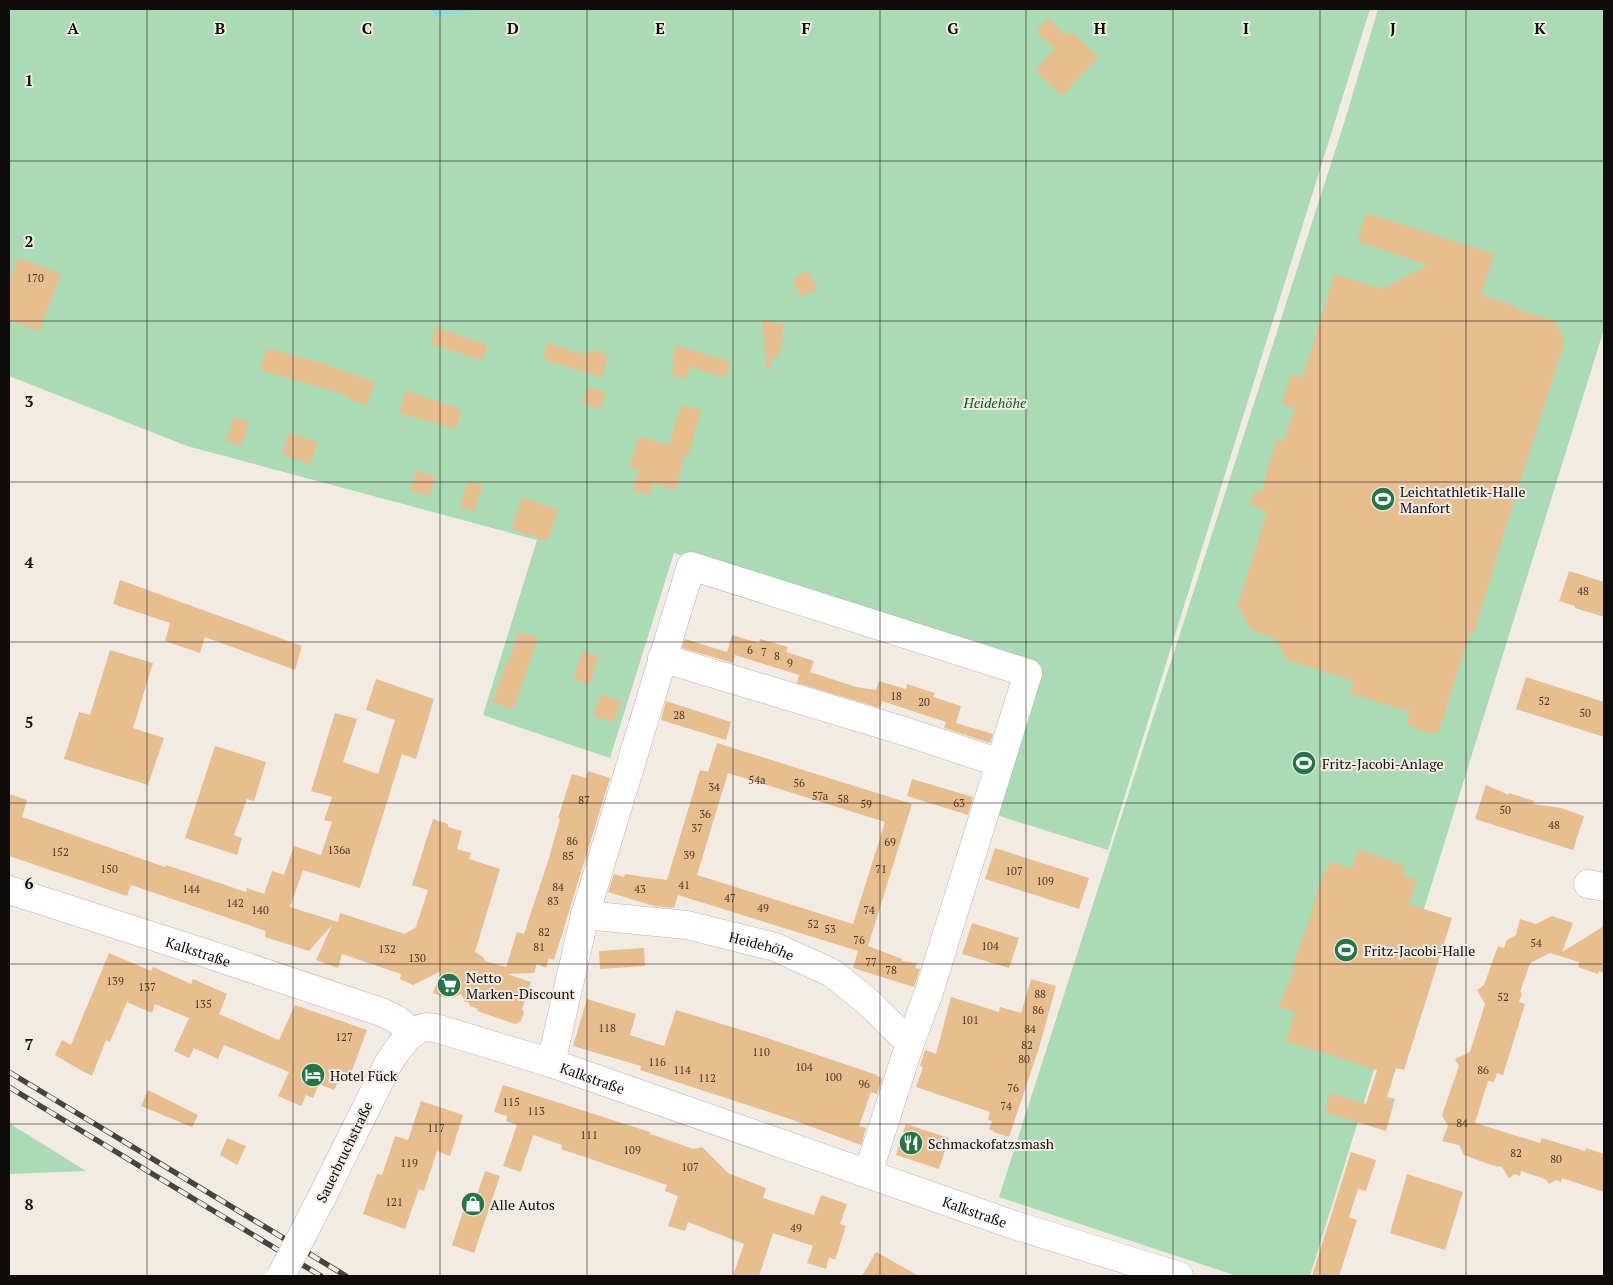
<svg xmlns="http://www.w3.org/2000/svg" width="1613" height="1285" viewBox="0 0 1613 1285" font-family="'PT Serif',serif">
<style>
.green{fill:#aadbb4}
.water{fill:#8ddcdc}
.building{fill:#e8be8f;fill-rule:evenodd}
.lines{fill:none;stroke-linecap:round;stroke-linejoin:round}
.minor-casing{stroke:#bab4ae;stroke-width:29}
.minor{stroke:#fff;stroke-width:28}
.rail-casing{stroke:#474440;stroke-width:5.5}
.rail{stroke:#f1ebe4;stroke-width:4;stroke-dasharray:11;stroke-linecap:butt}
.minor-bridge-casing{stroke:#bab4ae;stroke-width:29;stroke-linecap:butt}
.minor-bridge{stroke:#fff;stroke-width:28}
.grid{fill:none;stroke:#0e0c0a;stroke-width:1;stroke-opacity:0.55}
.labels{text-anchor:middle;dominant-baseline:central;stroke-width:4;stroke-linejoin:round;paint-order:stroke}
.number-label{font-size:11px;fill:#44382b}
.park-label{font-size:14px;font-style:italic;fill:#085a29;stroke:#f1ebe4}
.poi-label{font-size:14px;fill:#0e0c0a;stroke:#f1ebe4;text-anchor:start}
.street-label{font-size:14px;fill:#0e0c0a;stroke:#f1ebe4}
.grid-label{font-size:16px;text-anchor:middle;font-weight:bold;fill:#0e0c0a;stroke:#f1ebe4;stroke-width:4;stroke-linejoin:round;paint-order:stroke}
</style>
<rect width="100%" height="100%" fill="#f1ebe4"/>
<path class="green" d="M9,9H430L437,17L483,9H1370L1108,850L993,814L1037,668L674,553L610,758L483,715L537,540L187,446L9,376Z
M1378,9H1604V329L1310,1276H1237L999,1197L1345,120Z
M9,1123L86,1171L9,1174Z"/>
<path class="water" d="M430,9H483L437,17Z"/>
<path class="building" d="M1048,18L1067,36L1072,32L1098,57L1062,96L1035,70L1055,49L1036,31Z
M1366,213L1494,254L1481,295L1516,306L1518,310L1555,321L1565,341L1506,526L1474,632L1469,635L1439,731L1433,734L1410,726L1407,721L1410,712L1350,693L1354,681L1287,660L1275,638L1251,630L1238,605L1267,511L1250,505L1255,490L1261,492L1277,439L1284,441L1295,408L1282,404L1291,374L1303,377L1334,274L1382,289L1428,265L1357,241Z
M18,258L61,274L39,331L9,320V282Z
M807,271L818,288L802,297L794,284V278Z
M762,319L784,325L781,335L784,337L777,358L774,355L767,374Z
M436,327L487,345L482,360L431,344Z
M548,343L585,355L586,351L590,352L591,349L608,355L602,378L543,359Z
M676,345L730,362L725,378L690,367L686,379L671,375L674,363L672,362Z
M267,348L329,365V366L375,382L367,405L348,399L349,396L260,370Z
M587,387L606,392L600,409L583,404Z
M406,391L461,409L456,429L399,413Z
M681,405L701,410L688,457L684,456L676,490L653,483L650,495L633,491L639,470L629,467L639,436L669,445Z
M234,417L249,422L241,446L226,441Z
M289,433L317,442L311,464L282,455Z
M417,470L436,477L429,496L410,490Z
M468,481L483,486L474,512L460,507Z
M522,497L558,510L547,541L512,529Z
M1569,571L1604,582V617L1575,608V606L1559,601Z
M120,580L302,646L295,670L205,637L200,653L165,641L170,623L113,604Z
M519,632L538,638L513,709L492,702Z
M732,635L759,643L760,639L788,647L786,652L814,661L810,672L856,687L876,690L879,681L906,689L907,684L935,693L933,697L961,706L956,723L993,734L990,743L944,728L946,722L882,701L880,708L797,683L799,675L735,655L733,663L682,648L685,639L727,652Z
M110,650L153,663L133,728L164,738L148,785L64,759L79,712L90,715Z
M582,651L598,656L590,684L574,679Z
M1526,677L1604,702V737L1516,709Z
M376,679L434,699L416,759L402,754L360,888L303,870L290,907L338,922L340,913L405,934L416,927L428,890L412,885L433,819L448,824V827L462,831L457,849L471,853L469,859L500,869L475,952L483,957L485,961L506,967L517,932L524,934L549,858L560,819L558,818L572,774L586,778L588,771L610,778L554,960L549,958L546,968L537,964L534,973L507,974L531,982L522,1009L524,1013L521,1021L515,1024L477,1011L478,1009L470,1006L468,1002H465L461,994L452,998L449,996L446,998L433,993L441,971L413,985L400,979L401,974L342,954L338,968L316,960L332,925L309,951L265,937L266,931L131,885L127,896L9,856V794L27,800L22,817L165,867L166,865L246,892L247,888L264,894L272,871L284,875L294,846L321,855L332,822L324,820L332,797L311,791L335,713L357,719L343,762L378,774L395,720L366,710Z
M601,694L621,701L614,722L593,716Z
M666,701L731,722L726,740L661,720Z
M717,743L912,804L868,946L902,959V961L917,963L915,968L920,969L914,987L853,968L858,951L678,895L674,908L654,906L608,892L614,874L624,877L625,874L667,880L700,770L708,772ZM728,773L885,822L853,924L697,875Z
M215,746L266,762L254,801L247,799L234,835L242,838L237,855L185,838Z
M912,779L973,797L968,815L907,796Z
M1486,785L1509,795V793L1534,801L1533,804L1561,808L1584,816L1573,850L1475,819Z
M995,848L1089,878L1079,909L985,879Z
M1358,849L1405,866L1402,875L1416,880L1409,904L1452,918L1404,1070L1396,1068L1387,1097L1395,1099L1386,1131L1324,1112L1330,1093L1366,1104L1377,1070L1286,1041L1295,1012L1278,1007L1292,976L1298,949L1308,926L1319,885L1330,862L1352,869Z
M1552,916L1573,923L1562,952L1604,926V973L1599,971L1598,974L1578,967L1579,962L1550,953L1530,963L1520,992L1522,993L1519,1002L1525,1004L1503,1075L1497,1073L1494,1082L1488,1081L1475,1123L1540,1143L1542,1138L1585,1151L1586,1148L1604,1154V1192L1562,1178L1561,1182L1556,1180L1549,1184L1545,1179L1521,1171L1520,1176L1515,1174L1509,1178L1502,1167L1491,1165L1464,1155L1459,1145L1442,1141L1448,1126L1442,1115L1459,1066L1455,1059L1470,1052L1485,1004L1477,990L1484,985L1498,946L1504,948L1507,940L1516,935L1520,919L1536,924Z
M972,923L1019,938L1009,968L962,954Z
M644,948L645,966L600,969L599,951Z
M109,953L151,971L153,967L191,984L193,979L227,994L219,1014L279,1040L295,1005L367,1030L350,1076L342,1073L334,1090L319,1084L313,1098L306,1095L301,1106L278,1096L289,1072L224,1045L218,1059L194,1048L189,1058L174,1051L189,1018L155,1004L152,1013L127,1002L110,1042L106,1040L92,1076L77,1068L55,1055L62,1040L71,1045Z
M1031,979L1056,986L1039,1048L1009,1137L993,1132L994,1131L989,1129L992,1121L988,1120L990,1112L916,1087L923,1067L920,1066L925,1050L936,1054L951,997L999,1012L1000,1007L1021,1013Z
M587,999L636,1014L630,1035L664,1046L676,1010L758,1035L877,1075L876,1076L882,1078L877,1094L871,1092L859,1126L866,1128L861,1145L793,1120L640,1070L641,1066L573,1046Z
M503,1085L650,1132V1134L694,1149L702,1147L728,1173L766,1188L763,1198L814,1215L821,1195L847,1204L840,1224L846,1226L835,1260L829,1257L826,1269L807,1263L813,1246L773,1233L759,1276H733L744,1244L688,1222L685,1231L668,1226L678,1196L665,1191L667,1185L561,1149L562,1145L533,1135L521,1172L503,1166L517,1125L506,1121L507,1116L494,1112Z
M148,1090L198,1115L192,1127L141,1106Z
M421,1101L463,1115L450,1156L437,1151L424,1191L419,1189L405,1229L363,1214L377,1174L382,1175L395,1136L408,1140Z
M906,1124L949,1138L939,1169L896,1155Z
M227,1138L246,1146L237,1165L220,1155Z
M1351,1152L1376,1160L1366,1191L1358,1189L1349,1217L1357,1220L1339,1276H1312Z
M485,1171L500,1176L474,1253L452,1245L468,1196L476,1198Z
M1407,1174L1463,1192L1445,1250L1390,1233Z
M876,1252L919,1276H862Z"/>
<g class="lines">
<g class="minor-casing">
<g id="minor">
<path d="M662,658L907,732L1000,763"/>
<path d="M1588,884L1604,887"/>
<path id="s1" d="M9,890L214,956L381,1012L396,1019L413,1033"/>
<path id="s2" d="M585,915L687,925L775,947L832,973L867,1001L910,1043"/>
<path d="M551,1063L585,915L691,566L1028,673L929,992L910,1043L868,1173"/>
<path id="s3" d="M323,1195L388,1064C397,1051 409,1029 427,1027C430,1027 435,1028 439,1029L551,1063L1014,1225L1179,1276"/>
</g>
</g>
<use href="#minor" class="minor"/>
<g class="rail-casing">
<path id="rail" d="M9,1072L346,1276
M9,1087L321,1276"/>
</g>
<use href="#rail" class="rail"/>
<g class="minor-bridge-casing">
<path id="minor-bridge" d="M281,1276L323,1195"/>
</g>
<use href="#minor-bridge" class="minor-bridge"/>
</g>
<path class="grid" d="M147,9V1276M293,9V1276M440,9V1276M587,9V1276M733,9V1276M880,9V1276M1026,9V1276M1173,9V1276M1320,9V1276M1466,9V1276M9,161H1604M9,321H1604M9,482H1604M9,642H1604M9,803H1604M9,964H1604M9,1124H1604"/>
<defs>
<g id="stadium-disc" transform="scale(1.25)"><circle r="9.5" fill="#247648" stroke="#f1ebe4"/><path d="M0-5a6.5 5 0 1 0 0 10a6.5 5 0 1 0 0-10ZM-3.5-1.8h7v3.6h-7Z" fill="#fff"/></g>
<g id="supermarket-disc" transform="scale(1.25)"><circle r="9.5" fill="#247648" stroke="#f1ebe4"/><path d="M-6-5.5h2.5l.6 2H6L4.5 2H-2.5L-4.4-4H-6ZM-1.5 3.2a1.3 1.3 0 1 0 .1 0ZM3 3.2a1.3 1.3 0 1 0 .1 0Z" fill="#fff"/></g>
<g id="hotel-disc" transform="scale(1.25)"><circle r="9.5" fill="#247648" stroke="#f1ebe4"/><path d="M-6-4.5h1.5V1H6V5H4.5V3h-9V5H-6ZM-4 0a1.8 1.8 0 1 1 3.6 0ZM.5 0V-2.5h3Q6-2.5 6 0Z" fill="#fff"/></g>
<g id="restaurant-disc" transform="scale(1.25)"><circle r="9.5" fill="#247648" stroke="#f1ebe4"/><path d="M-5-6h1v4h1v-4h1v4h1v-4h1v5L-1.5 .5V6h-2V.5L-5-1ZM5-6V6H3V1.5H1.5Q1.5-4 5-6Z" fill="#fff"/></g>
<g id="shop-disc" transform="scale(1.25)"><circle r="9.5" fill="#247648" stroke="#f1ebe4"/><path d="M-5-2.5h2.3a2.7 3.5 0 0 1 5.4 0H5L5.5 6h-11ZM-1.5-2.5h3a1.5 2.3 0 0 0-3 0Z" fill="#fff"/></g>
</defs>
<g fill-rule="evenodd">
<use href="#stadium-disc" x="1383" y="499"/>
<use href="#stadium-disc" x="1304" y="763"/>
<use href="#stadium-disc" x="1346" y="950"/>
<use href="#supermarket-disc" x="449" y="985"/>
<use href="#hotel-disc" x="313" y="1075"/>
<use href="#restaurant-disc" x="911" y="1143"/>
<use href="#shop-disc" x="473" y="1204"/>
</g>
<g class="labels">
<g class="number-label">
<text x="35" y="278">170</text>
<text x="1583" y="591">48</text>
<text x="750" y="650">6</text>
<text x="764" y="652">7</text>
<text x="777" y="656">8</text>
<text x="790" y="663">9</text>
<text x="896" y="696">18</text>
<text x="1544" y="701">52</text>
<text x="924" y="702">20</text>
<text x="1585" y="713">50</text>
<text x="679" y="715">28</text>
<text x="757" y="780">54a</text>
<text x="799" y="783">56</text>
<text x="714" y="787">34</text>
<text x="820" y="796">57a</text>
<text x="843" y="799">58</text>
<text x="584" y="800">87</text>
<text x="959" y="803">63</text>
<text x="866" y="804">59</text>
<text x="1505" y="810">50</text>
<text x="705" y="814">36</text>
<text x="1554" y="825">48</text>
<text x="697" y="828">37</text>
<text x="572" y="841">86</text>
<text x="890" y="842">69</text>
<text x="339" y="850">136a</text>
<text x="60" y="852">152</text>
<text x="689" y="855">39</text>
<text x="568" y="856">85</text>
<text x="109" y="869">150</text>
<text x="881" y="869">71</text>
<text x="1014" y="871">107</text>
<text x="1045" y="881">109</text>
<text x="684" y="885">41</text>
<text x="558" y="887">84</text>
<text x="191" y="889">144</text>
<text x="640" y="889">43</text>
<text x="730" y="898">47</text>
<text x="553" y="901">83</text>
<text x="235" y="903">142</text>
<text x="763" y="908">49</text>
<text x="260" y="910">140</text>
<text x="869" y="910">74</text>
<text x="813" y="924">52</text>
<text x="830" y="929">53</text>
<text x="544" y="932">82</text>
<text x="859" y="940">76</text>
<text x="1536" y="943">54</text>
<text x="990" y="946">104</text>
<text x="539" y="947">81</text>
<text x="387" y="949">132</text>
<text x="417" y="958">130</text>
<text x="871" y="962">77</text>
<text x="891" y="970">78</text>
<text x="115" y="981">139</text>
<text x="147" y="987">137</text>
<text x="1040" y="994">88</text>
<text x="1503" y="997">52</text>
<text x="203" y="1004">135</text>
<text x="1038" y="1010">86</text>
<text x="970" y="1020">101</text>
<text x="607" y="1028">118</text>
<text x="1030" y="1029">84</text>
<text x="344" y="1037">127</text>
<text x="1027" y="1045">82</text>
<text x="761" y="1052">110</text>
<text x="1024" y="1059">80</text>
<text x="657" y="1062">116</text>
<text x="804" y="1067">104</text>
<text x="682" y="1070">114</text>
<text x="1483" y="1070">86</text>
<text x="833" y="1077">100</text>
<text x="707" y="1078">112</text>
<text x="864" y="1084">96</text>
<text x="1013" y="1088">76</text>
<text x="511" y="1102">115</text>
<text x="1006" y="1106">74</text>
<text x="536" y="1111">113</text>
<text x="1462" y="1123">84</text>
<text x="436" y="1128">117</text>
<text x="589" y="1135">111</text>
<text x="632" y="1150">109</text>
<text x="1516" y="1153">82</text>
<text x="1556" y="1159">80</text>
<text x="409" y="1163">119</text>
<text x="690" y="1167">107</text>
<text x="394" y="1202">121</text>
<text x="796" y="1228">49</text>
</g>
<g class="park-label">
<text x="995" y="402">Heidehöhe</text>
</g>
<g class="poi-label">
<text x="1400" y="491">Leichtathletik-Halle<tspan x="1400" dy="16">Manfort</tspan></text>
<text x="1322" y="763">Fritz-Jacobi-Anlage</text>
<text x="1364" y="950">Fritz-Jacobi-Halle</text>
<text x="466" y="977">Netto<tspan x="466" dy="16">Marken-Discount</tspan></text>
<text x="330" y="1075">Hotel Fück</text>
<text x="928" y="1143">Schmackofatzsmash</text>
<text x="490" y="1204">Alle Autos</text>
</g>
<g class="street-label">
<text stroke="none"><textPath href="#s2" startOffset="180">Heidehöhe</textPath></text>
<text stroke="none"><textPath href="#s1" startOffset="199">Kalkstraße</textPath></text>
<text stroke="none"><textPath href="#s3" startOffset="375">Kalkstraße</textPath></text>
<text transform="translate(344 1152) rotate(-64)">Sauerbruchstraße</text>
<text stroke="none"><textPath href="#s3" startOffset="780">Kalkstraße</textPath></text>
</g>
</g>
<g class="grid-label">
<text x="73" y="34">A</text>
<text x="220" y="34">B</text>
<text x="367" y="34">C</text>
<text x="513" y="34">D</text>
<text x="660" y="34">E</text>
<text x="806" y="34">F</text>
<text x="953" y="34">G</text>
<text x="1100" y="34">H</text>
<text x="1246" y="34">I</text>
<text x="1393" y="34">J</text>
<text x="1540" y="34">K</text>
<text x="29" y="86">1</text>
<text x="29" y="247">2</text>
<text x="29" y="407">3</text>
<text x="29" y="568">4</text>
<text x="29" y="728">5</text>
<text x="29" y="889">6</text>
<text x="29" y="1050">7</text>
<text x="29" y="1210">8</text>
</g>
<rect width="1613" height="1285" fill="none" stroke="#0e0c0a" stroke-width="20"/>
</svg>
